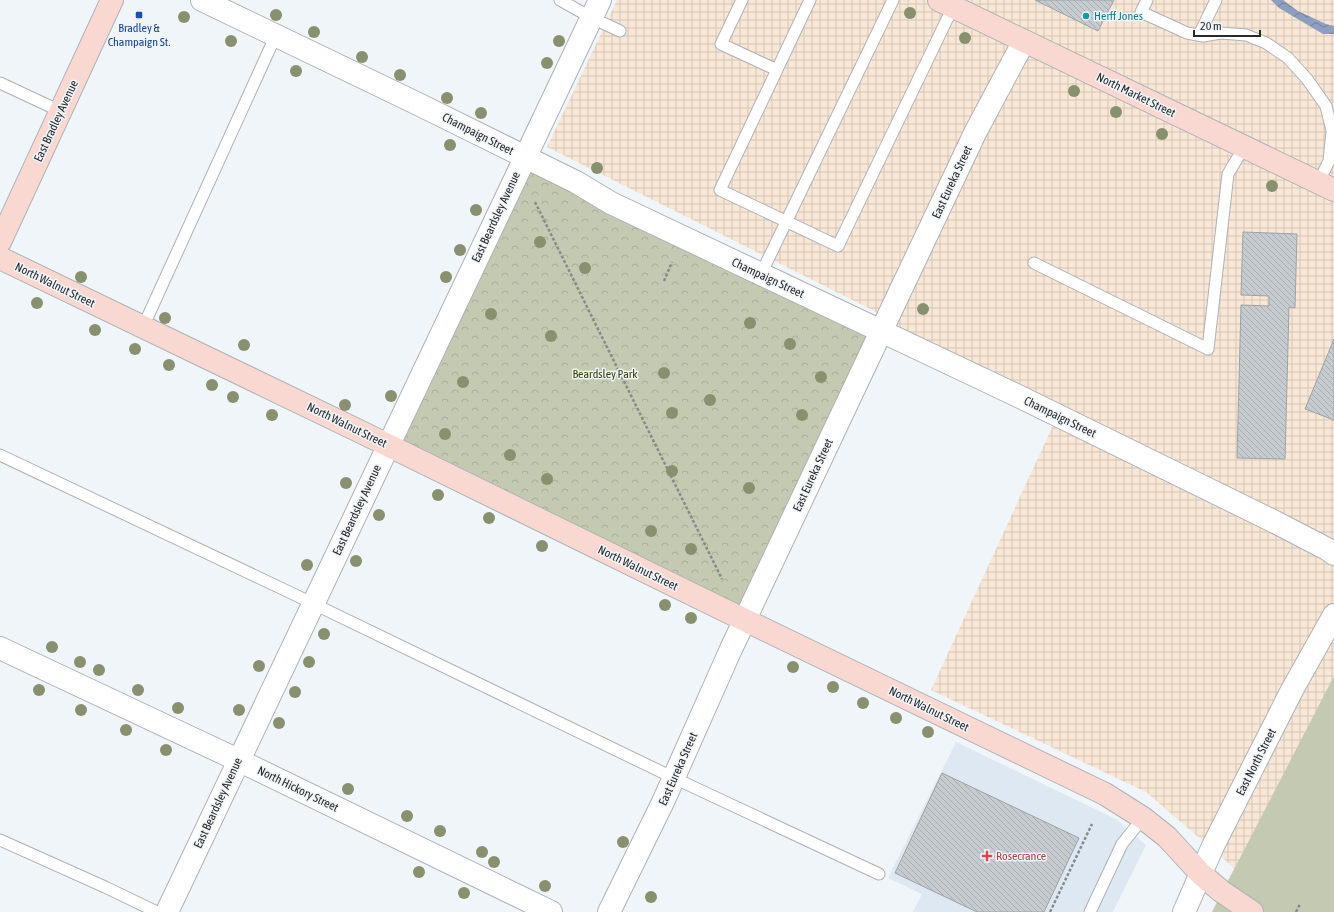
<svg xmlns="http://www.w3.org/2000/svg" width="1334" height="912" viewBox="0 0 1334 912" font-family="'Asap Condensed',sans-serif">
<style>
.built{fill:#dee8f3}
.industrial{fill:url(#industrial-grid)}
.grass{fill:#c3cab1}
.forest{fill:url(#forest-crowns)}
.water{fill:url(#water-waves)}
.building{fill:url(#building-back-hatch);stroke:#9da2a6}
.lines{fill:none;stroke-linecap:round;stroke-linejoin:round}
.lane-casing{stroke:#aeb2b7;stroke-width:13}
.street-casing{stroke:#aeb2b7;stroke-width:24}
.secondary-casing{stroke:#aeb2b7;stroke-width:24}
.path{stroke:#878b8e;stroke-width:2.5;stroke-dasharray:3 2;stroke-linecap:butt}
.lane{stroke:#fff;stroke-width:11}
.street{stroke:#fff;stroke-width:22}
.secondary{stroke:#f8d8d0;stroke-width:22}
.tree{fill:#889070}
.transit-dot{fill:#1a4fb4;stroke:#f0f5fa;stroke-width:1.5}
.culture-dot{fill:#0f9aa8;stroke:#f0f5fa;stroke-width:1.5}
.health-dot{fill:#e0444e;stroke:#f0f5fa;stroke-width:1.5}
.labels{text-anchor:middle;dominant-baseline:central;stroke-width:3;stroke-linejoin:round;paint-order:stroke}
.culture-label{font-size:12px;fill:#0d838f;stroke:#f0f5fa;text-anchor:start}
.transit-label{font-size:12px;fill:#164399;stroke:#f0f5fa}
.street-label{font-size:12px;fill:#282a2c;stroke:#f0f5fa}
.park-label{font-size:12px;fill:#323e00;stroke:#f0f5fa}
.health-label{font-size:12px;fill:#be3a42;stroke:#f0f5fa;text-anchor:start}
</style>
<defs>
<pattern id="industrial-grid" width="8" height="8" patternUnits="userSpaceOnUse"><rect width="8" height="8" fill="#f9e7d6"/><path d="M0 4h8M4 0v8" fill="none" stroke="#d5c6b8"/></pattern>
<pattern id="forest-crowns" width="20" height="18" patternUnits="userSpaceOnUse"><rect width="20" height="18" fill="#c3cab1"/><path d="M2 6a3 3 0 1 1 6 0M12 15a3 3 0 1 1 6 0" fill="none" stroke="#a8ae98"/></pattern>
<pattern id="water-waves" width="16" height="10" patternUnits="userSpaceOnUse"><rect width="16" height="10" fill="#8e9ec0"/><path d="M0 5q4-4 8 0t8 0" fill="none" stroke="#74819c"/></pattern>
<pattern id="building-back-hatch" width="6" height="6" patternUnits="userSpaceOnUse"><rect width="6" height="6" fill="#c6cbd0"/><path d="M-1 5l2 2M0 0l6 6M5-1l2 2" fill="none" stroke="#aaaeb3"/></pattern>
</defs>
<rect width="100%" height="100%" fill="#f0f5fa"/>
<path class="built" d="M956,742L1116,819L1146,845L1113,912H913L922,894L888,878Z"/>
<path class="industrial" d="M617,0H1334V912H1212L1234,868L1146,792L931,690L1054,423L892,344L898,323L547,147Z"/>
<path class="grass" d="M1334,676V912H1212Z"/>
<path class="forest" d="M526,164L873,333L742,611L395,442Z"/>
<path class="water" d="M1271,0H1283L1298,11L1326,24L1334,26V34H1323L1279,8Z"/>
<path class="building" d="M1035,0H1114L1098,31Z
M1243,232L1297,234L1295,308L1289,307L1285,459L1237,458L1241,305L1269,306V296L1241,295Z
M1334,339V420L1305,409Z
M942,773L1079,838L1044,912H977L895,873Z"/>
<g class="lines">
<g class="lane-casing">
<path id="lane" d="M560,0L592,18L620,31
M742,0L721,44L777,70
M810,0L720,190L838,246L953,7
M1147,0L1141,12L1187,33L1203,36L1221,33L1246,35L1266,43L1288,58L1307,79L1326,106L1332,131L1329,161L1318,183
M1199,35L1216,0
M0,83L60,111
M1034,263L1208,349L1228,174L1244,147
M761,274L893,0
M143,327L276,35
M0,455L287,591L674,778L879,874
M0,840L105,887L157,912
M1090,912L1122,844L1143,818"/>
</g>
<g class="street-casing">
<path id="street" d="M202,0L418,104L576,182L611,203L1016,395L1275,522L1327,549L1334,554
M0,648L238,760L551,912
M167,912L600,0
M609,912L663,802L731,649L869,357L975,133L1024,41
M1184,912L1213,846L1292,690L1334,615"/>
</g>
<g class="secondary-casing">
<path id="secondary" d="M939,0L1334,190
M0,242L112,0
M0,258L361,432L718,607L1105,794L1143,818L1167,837L1201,874L1221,891L1252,912"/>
</g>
<path class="path" d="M535,202L722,579
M664,281L672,262
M1050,912L1092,824
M1296,912L1300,904"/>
<use href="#lane" class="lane"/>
<use href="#street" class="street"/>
<use href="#secondary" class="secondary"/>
</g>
<g class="tree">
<circle cx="910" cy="13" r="6"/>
<circle cx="276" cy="15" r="6"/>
<circle cx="184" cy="17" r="6"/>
<circle cx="314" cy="32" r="6"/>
<circle cx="965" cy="38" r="6"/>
<circle cx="231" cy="41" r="6"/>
<circle cx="559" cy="41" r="6"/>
<circle cx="362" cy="57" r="6"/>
<circle cx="547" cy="63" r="6"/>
<circle cx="296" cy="71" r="6"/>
<circle cx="400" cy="75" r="6"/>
<circle cx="1074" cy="91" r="6"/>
<circle cx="447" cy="98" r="6"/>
<circle cx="1116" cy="112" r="6"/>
<circle cx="481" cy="113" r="6"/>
<circle cx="1162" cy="134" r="6"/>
<circle cx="450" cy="145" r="6"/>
<circle cx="597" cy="168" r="6"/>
<circle cx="1272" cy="186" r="6"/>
<circle cx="476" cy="210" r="6"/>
<circle cx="540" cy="242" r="6"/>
<circle cx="460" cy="250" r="6"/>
<circle cx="585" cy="268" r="6"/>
<circle cx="81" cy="277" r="6"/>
<circle cx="446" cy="277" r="6"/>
<circle cx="37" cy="303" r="6"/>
<circle cx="923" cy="309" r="6"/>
<circle cx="491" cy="314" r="6"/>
<circle cx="165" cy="318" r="6"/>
<circle cx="750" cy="323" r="6"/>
<circle cx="95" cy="330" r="6"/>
<circle cx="551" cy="336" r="6"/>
<circle cx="790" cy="344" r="6"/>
<circle cx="244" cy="345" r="6"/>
<circle cx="135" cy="349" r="6"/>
<circle cx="169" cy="365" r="6"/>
<circle cx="664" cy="373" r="6"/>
<circle cx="821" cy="377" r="6"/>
<circle cx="463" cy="382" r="6"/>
<circle cx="212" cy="385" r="6"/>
<circle cx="391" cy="396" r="6"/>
<circle cx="233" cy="397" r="6"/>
<circle cx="710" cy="400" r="6"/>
<circle cx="345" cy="405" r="6"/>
<circle cx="672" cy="413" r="6"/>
<circle cx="272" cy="415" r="6"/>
<circle cx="802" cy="415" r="6"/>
<circle cx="445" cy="434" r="6"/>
<circle cx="510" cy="455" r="6"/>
<circle cx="672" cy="471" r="6"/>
<circle cx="547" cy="479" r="6"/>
<circle cx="346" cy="483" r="6"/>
<circle cx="749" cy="488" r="6"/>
<circle cx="438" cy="495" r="6"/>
<circle cx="379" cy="515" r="6"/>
<circle cx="489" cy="518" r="6"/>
<circle cx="651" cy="531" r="6"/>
<circle cx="542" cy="546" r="6"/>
<circle cx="691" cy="549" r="6"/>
<circle cx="356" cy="561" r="6"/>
<circle cx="307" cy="565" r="6"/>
<circle cx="665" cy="605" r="6"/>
<circle cx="691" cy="618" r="6"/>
<circle cx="324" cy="634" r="6"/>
<circle cx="52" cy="647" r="6"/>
<circle cx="80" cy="662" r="6"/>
<circle cx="309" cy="662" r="6"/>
<circle cx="259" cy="666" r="6"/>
<circle cx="793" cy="667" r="6"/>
<circle cx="99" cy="670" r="6"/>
<circle cx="833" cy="687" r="6"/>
<circle cx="39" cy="690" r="6"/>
<circle cx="138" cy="690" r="6"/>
<circle cx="295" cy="692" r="6"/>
<circle cx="863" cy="703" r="6"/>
<circle cx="178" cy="708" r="6"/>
<circle cx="81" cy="710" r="6"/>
<circle cx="239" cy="710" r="6"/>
<circle cx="896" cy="718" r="6"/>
<circle cx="279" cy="723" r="6"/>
<circle cx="126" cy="730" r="6"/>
<circle cx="928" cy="732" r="6"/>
<circle cx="166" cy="750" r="6"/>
<circle cx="348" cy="789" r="6"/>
<circle cx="407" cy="816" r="6"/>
<circle cx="440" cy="831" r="6"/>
<circle cx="623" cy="842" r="6"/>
<circle cx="482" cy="852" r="6"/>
<circle cx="494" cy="862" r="6"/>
<circle cx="419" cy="872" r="6"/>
<circle cx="545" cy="886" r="6"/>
<circle cx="464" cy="893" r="6"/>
<circle cx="651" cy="897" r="6"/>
</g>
<rect class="transit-dot" x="135" y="11" width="8" height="8" rx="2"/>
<circle class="culture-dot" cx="1086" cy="16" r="4"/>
<path class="health-dot" d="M985 850h4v4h4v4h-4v4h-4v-4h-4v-4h4z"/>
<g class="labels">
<g class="culture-label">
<text x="1094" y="16">Herff Jones</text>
</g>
<g class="transit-label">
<text x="139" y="28">Bradley &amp;<tspan x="139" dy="14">Champaign St.</tspan></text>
</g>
<g class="street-label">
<text transform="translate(1136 95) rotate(26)">North Market Street</text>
<text transform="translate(56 121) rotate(-65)">East Bradley Avenue</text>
<text transform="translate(478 134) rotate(27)">Champaign Street</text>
<text transform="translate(952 182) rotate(-65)">East Eureka Street</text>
<text transform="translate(496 217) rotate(-65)">East Beardsley Avenue</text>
<text transform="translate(768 278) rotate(25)">Champaign Street</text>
<text transform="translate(55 285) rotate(26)">North Walnut Street</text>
<text transform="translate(1060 417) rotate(26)">Champaign Street</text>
<text transform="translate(347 425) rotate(26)">North Walnut Street</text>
<text transform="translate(813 475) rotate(-65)">East Eureka Street</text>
<text transform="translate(357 510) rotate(-65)">East Beardsley Avenue</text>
<text transform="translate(638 568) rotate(26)">North Walnut Street</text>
<text transform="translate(929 709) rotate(26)">North Walnut Street</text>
<text transform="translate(1256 762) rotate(-63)">East North Street</text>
<text transform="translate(678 769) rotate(-66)">East Eureka Street</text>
<text transform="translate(298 789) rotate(26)">North Hickory Street</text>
<text transform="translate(218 803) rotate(-65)">East Beardsley Avenue</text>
</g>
<g class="park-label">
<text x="605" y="374">Beardsley Park</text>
</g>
<g class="health-label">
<text x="996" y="856">Rosecrance</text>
</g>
</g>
<path d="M1194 30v6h66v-6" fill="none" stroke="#282a2c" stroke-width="2"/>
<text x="1200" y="30" font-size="12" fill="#282a2c" stroke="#f0f5fa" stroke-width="3" paint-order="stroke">20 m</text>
</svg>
